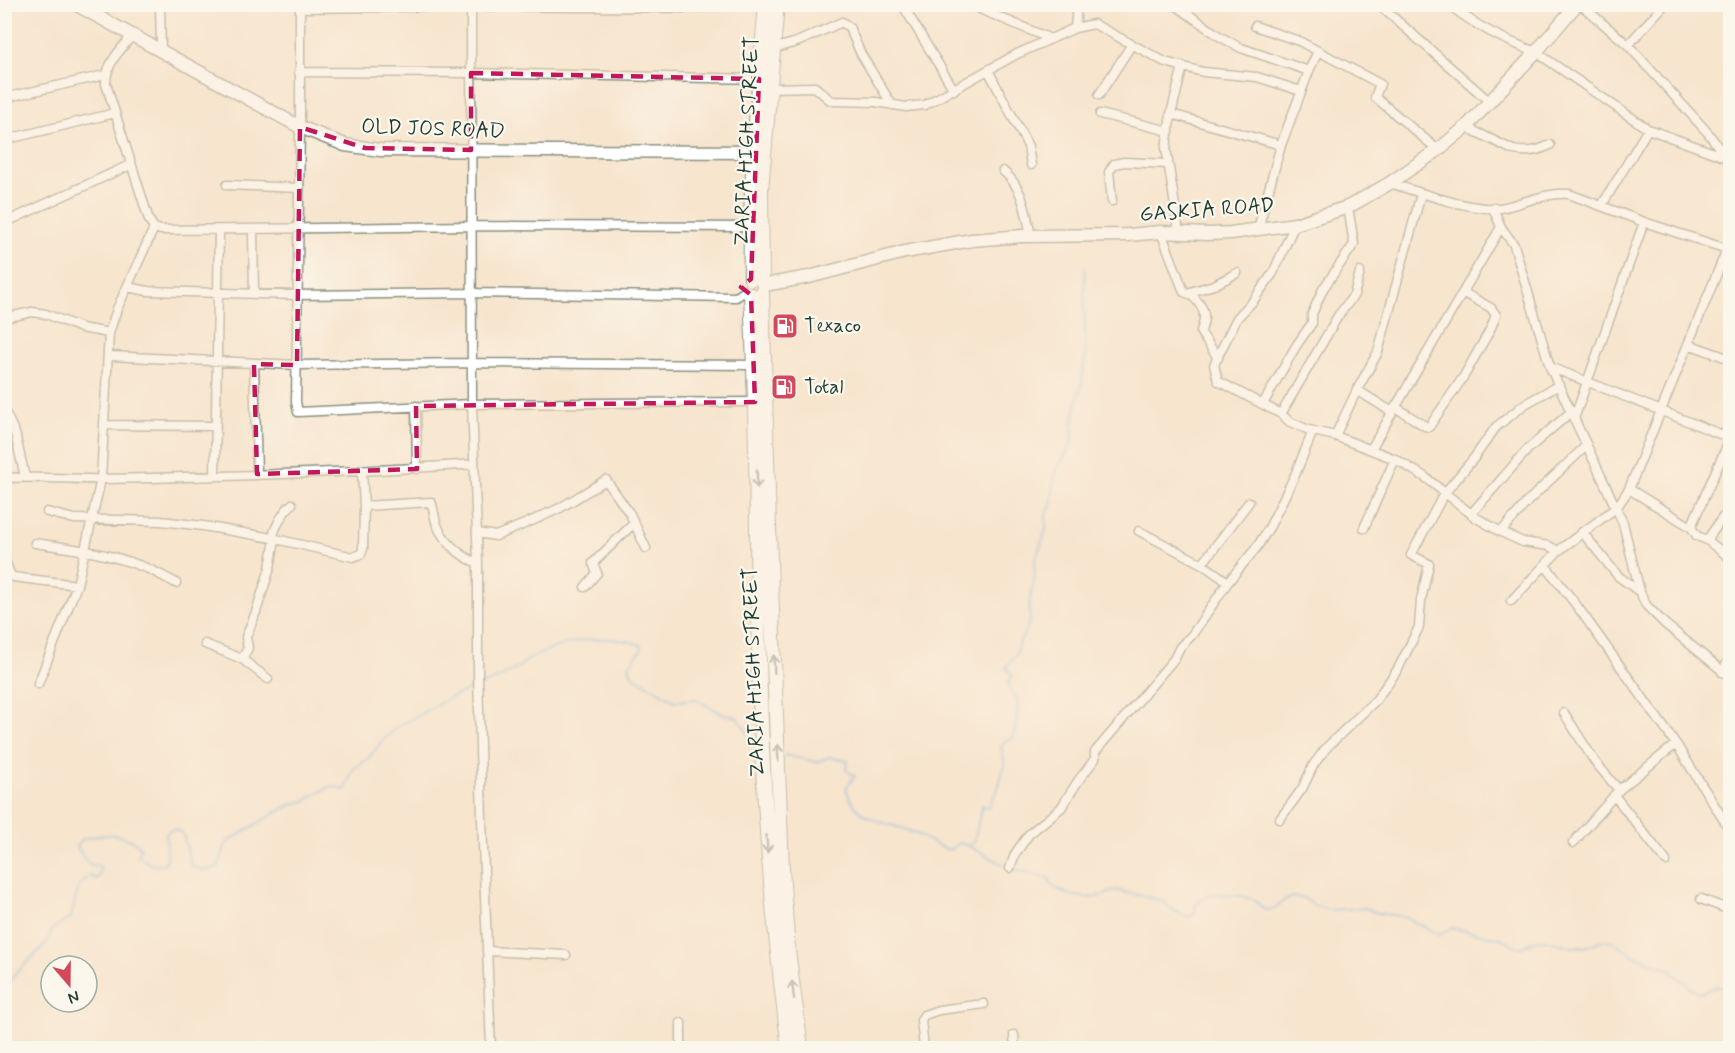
<svg xmlns="http://www.w3.org/2000/svg" width="1735" height="1053" viewBox="0 0 1735 1053" font-family="Mynerve,sans-serif">
<style>
.lines{fill:none;stroke-linecap:round;stroke-linejoin:round}
.stream{stroke:#66aadb;stroke-width:2}
.street-casing{stroke:#8b9181;stroke-width:11}
.secondary-casing{stroke:#8b9181;stroke-width:15}
.primary-casing{stroke:#8b9181;stroke-width:16}
.street{stroke:#fff;stroke-width:8}
.secondary{stroke:#fff;stroke-width:12}
.primary{stroke:#fff;stroke-width:14}
.oneway{stroke:#8f9e9a}
.marked{fill:none;stroke:#c2185b;stroke-width:4.5;stroke-dasharray:12 8;stroke-linejoin:round}
.labels{text-anchor:middle;dominant-baseline:central;stroke-width:4.5;stroke-linejoin:round;paint-order:stroke}
.street-label{font-size:21px;fill:#1f3d34;stroke:#fbf7ec}
.poi-label{font-size:21px;fill:#1f3d34;stroke:#fbf7ec;text-anchor:start}
</style>
<rect width="100%" height="100%" fill="#fbf7ec"/>
<filter id="ink" filterUnits="userSpaceOnUse"><feTurbulence type="fractalNoise" baseFrequency=".0167" numOctaves="2"/><feDisplacementMap in="SourceGraphic" scale="12" xChannelSelector="R" yChannelSelector="G"/><feConvolveMatrix kernelMatrix="1 2 1 2 8 2 1 2 1" color-interpolation-filters="sRGB"/></filter>
<filter id="wash" filterUnits="userSpaceOnUse"><feTurbulence type="fractalNoise" baseFrequency=".008" numOctaves="4" result="noise"/><feDisplacementMap in="SourceGraphic" scale="24" xChannelSelector="R" yChannelSelector="G"/><feGaussianBlur stdDeviation="1.35" result="paint"/><feColorMatrix in="noise" values="0 0 0 0 0 0 0 0 0 0 0 0 0 0 0 0 0 1.4 0 .05"/><feComposite in="paint" operator="in"/></filter>
<g filter="url(#wash)">
<rect width="100%" height="100%" fill="#f7e5ce"/>
<g class="lines">
<path class="stream" d="M481,685C490,682 506,675 514,670C520,667 524,662 529,659C562,641 605,632 641,645V650L629,665L632,675L675,701L695,699L723,714L737,717L756,745
M784,755L817,762L829,757L848,761L846,770L855,776L846,788C857,824 883,820 912,832C925,837 936,847 950,850L959,843C977,847 992,860 1008,867
M969,845L974,842L982,805L988,808L997,791L1005,764L1001,747L1005,741L1013,738C1016,725 1019,712 1017,698C1010,693 1009,689 1008,681L1013,677L1006,667L1016,655L1018,646L1030,621L1029,606L1035,573L1034,564L1046,530V515L1052,502L1054,478L1057,469L1068,451L1073,437L1072,424L1082,380L1086,352L1084,304L1085,266
M1013,869L1048,878L1055,888L1070,895L1086,898L1102,896L1115,890L1164,901L1169,908L1188,917L1195,914L1196,905L1204,897L1217,894L1241,896L1253,899L1265,910L1274,909L1283,901L1293,897L1304,898L1313,905L1329,910L1366,908L1377,913L1406,917L1439,935L1451,928L1500,938L1520,948L1534,941L1546,940L1572,947H1585L1603,940L1616,943L1633,955L1669,969L1697,993H1702L1717,986L1730,988
M4,988L16,973L46,944L53,928L71,918L79,885L90,876L97,879L100,873V867L87,863L77,846L82,839C104,834 124,830 141,848L138,856L152,865H162L167,860L166,834L170,830H177L183,834L191,865C201,871 208,872 219,866L226,843L237,836L275,813L290,805L306,801L312,796L332,786L345,790L353,769L368,759L383,740L397,727L449,698L475,687"/>
</g>
</g>
<g filter="url(#ink)">
<g class="lines">
<g class="street-casing">
<path id="street" d="M160,4L161,51
M300,4V127L296,402L298,412L472,404L755,402
M471,4L472,404L478,563V674L482,819L491,1048
M902,4L954,90
M968,4L1051,39
M1174,4L1219,36L1241,48L1309,71L1281,145L1258,229
M1378,4L1490,102
M1449,4C1471,24 1508,42 1536,52L1648,129L1730,159
M1580,4L1628,45
M1665,4L1628,45L1709,134L1726,158
M300,8L471,6L692,8L736,4
M1255,26L1299,41L1318,51L1309,71
M1075,28L1077,4
M132,36C120,50 105,65 106,84L149,220L154,228L161,230L472,226L750,227
M772,49L797,42L842,22L849,27L861,54L892,105
M1318,51L1380,84L1375,97L1438,150
M988,70L1028,146L1031,165
M299,72L471,73L759,79
M769,88L815,87L830,100L834,101L876,102L906,107L925,105L1017,54L1075,28L1094,24L1165,62L1203,72L1257,77L1301,91
M1099,95L1132,44
M4,98L105,75
M1100,114L1169,131
M1171,114L1281,145
M1466,127L1513,150C1526,153 1538,151 1550,145
M4,140L115,113
M1003,171C1023,187 1026,212 1031,236
M1390,183C1417,192 1472,211 1500,208C1523,204 1545,192 1569,194L1644,222L1730,250
M227,185L299,188
M1112,201L1109,172L1114,164L1124,162L1167,164
M1602,205L1648,129
M1493,208L1501,227L1514,245L1550,367L1623,523L1640,592L1646,605L1665,624L1730,677
M4,212L9,221
M4,223L130,165
M1295,224L1273,273L1253,301L1237,318L1219,354L1214,365L1218,381L1281,414L1290,422L1309,430L1335,436L1395,459L1425,477L1475,517L1501,532L1523,542L1549,546L1558,551
M253,229L254,294
M1161,232L1184,292C1193,294 1205,307 1204,318C1204,323 1201,329 1201,333L1218,358
M1179,232L1166,148L1171,114L1183,66
M127,287L148,291L298,295L473,293L736,297L747,290
M1190,292L1214,285L1237,273
M4,318L32,312L46,314L81,328L109,333
M1688,344L1730,359
M109,356L297,365L472,363L754,365
M254,364L257,474
M1550,367L1730,438
M1357,390L1392,412
M1263,404L1296,346L1312,323V314L1323,289L1354,244L1348,207
M416,406L417,469
M1395,407L1425,426L1429,427L1464,376L1490,330L1496,315L1491,308L1464,293
M4,410L15,433L25,477
M1281,414L1338,316L1354,295L1360,272
M1574,419L1644,222
M104,425L215,426
M1335,436L1357,390L1378,352L1421,194
M1371,449L1501,227
M215,475L219,230
M4,478C38,476 71,480 105,479C228,476 351,473 474,464
M1629,489L1691,527L1697,536L1707,540L1730,558
M364,506L431,502C434,509 434,517 437,525C444,542 461,557 478,563
M47,512L74,519L161,521L203,526L272,538L353,557L361,554L363,549L364,506L362,470
M1471,514L1528,449L1571,412
M1691,527L1730,439
M1364,528L1395,459
M1139,531L1202,564L1228,582
M1501,532L1529,500L1587,445
M1582,532L1618,576L1640,592
M477,533L496,536L527,523L560,508L606,480L630,514L646,548
M272,538C276,526 282,513 292,504
M1707,540L1723,517L1730,513
M35,543C70,548 108,553 141,566C153,570 164,577 176,583
M4,558L10,574L13,577L77,585
M1202,564L1249,502
M1545,565L1577,606L1676,744L1730,830
M585,587L597,573L593,563L634,523
M1511,601L1558,551L1617,507L1629,489L1727,249
M205,644L242,659L248,648L246,637L256,612L270,568L275,539
M242,659L268,679
M1722,672L1730,658
M38,684L77,585L101,479L109,333L117,309L154,228
M1564,713L1595,762L1619,790
M1614,795L1666,861
M1280,819L1302,789L1314,764L1327,747L1376,700L1398,669L1419,627L1421,600L1429,564L1411,555L1444,494L1474,458L1496,427L1525,404L1559,385
M1573,843L1619,790L1676,744
M1010,868L1015,854L1029,834L1061,808L1078,781L1095,759V752L1174,659L1180,647L1192,635L1228,582L1257,547L1270,526L1295,475L1313,431
M1701,899L1730,910
M487,951L566,955
M681,1023V1048
M1014,1035L1015,1048
M924,1048L921,1020L924,1015L939,1010L984,1004"/>
</g>
<g class="secondary-casing">
<path id="secondary" d="M75,4L300,127L345,145L380,150L753,152
M764,285L809,277L905,252L972,240L1023,236L1128,235L1161,232L1208,234L1231,233L1295,224L1348,207L1390,183L1438,150L1466,127L1536,52L1577,4"/>
</g>
<g class="primary-casing">
<path id="primary" d="M751,279C749,187 758,96 766,4
M762,281L761,190L777,4
M762,293L770,559L782,870L788,950L801,1048
M751,295C759,437 755,580 761,722C765,832 775,940 789,1048"/>
</g>
<use href="#street" class="street"/>
<use href="#secondary" class="secondary"/>
<use href="#primary" class="primary"/>
</g>
<defs><path id="oneway-shaft" d="M-6 0H5M1.5-3L5.5 0L1.5 3" fill="none" stroke-width="1.6" stroke-linecap="round" stroke-linejoin="round" transform="scale(1.5)"/></defs>
<g class="oneway">
<use href="#oneway-shaft" transform="translate(757 479) rotate(89)"/>
<use href="#oneway-shaft" transform="translate(774 664) rotate(-92)"/>
<use href="#oneway-shaft" transform="translate(778 753) rotate(-92)"/>
<use href="#oneway-shaft" transform="translate(767 844) rotate(87)"/>
<use href="#oneway-shaft" transform="translate(793 990) rotate(-97)"/>
</g>
</g>
<path d="M0 0H1735V1053H0ZM471,73L759,79L751,279L741,287L751,295L755,402L416,406L417,469L257,474L254,364L297,365L300,127L365,148L471,150Z" fill="#f7e5ce" fill-opacity=".55" fill-rule="evenodd"/>
<path class="marked" d="M471,73L759,79L751,279L741,287L751,295L755,402L416,406L417,469L257,474L254,364L297,365L300,127L365,148L471,150Z"/>
<defs>
<g id="fuel-square" transform="scale(1.35)"><rect x="-9" y="-9" width="18" height="18" rx="4" fill="#d1495b" stroke="#fbf7ec"/><path d="M-5.5-6h7V0h2V4h1.3V-2.5L3-4.5l.8-.8L6-3V5H2.5V1h-1V6h-7ZM-4.2-4.7v3.2H.2V-4.7Z" fill="#fff"/></g>
</defs>
<g fill-rule="evenodd">
<use href="#fuel-square" x="785" y="326"/>
<use href="#fuel-square" x="784" y="387"/>
</g>
<g class="labels">
<g class="street-label">
<text transform="translate(433 129) rotate(2)">OLD JOS ROAD</text>
<text transform="translate(747 141) rotate(-87)">ZARIA HIGH STREET</text>
<text transform="translate(1207 210) rotate(-4)">GASKIA ROAD</text>
<text transform="translate(754 672) rotate(-92)">ZARIA HIGH STREET</text>
</g>
<g class="poi-label">
<text x="804" y="326">Texaco</text>
<text x="804" y="387">Total</text>
</g>
</g>
<rect width="1735" height="1053" fill="none" stroke="#fbf7ec" stroke-width="24"/>
<g transform="translate(69 984) rotate(160)"><circle r="28" fill="#fbf7ec" stroke="#a3ada2" stroke-width="1.5"/>
<path d="M0-4.5L10 22L0 15L-10 22Z" fill="#d1495b"/>
<text y="-9" font-size="16" font-weight="bold" text-anchor="middle" fill="#1f3d34">N</text>
</g>
</svg>
